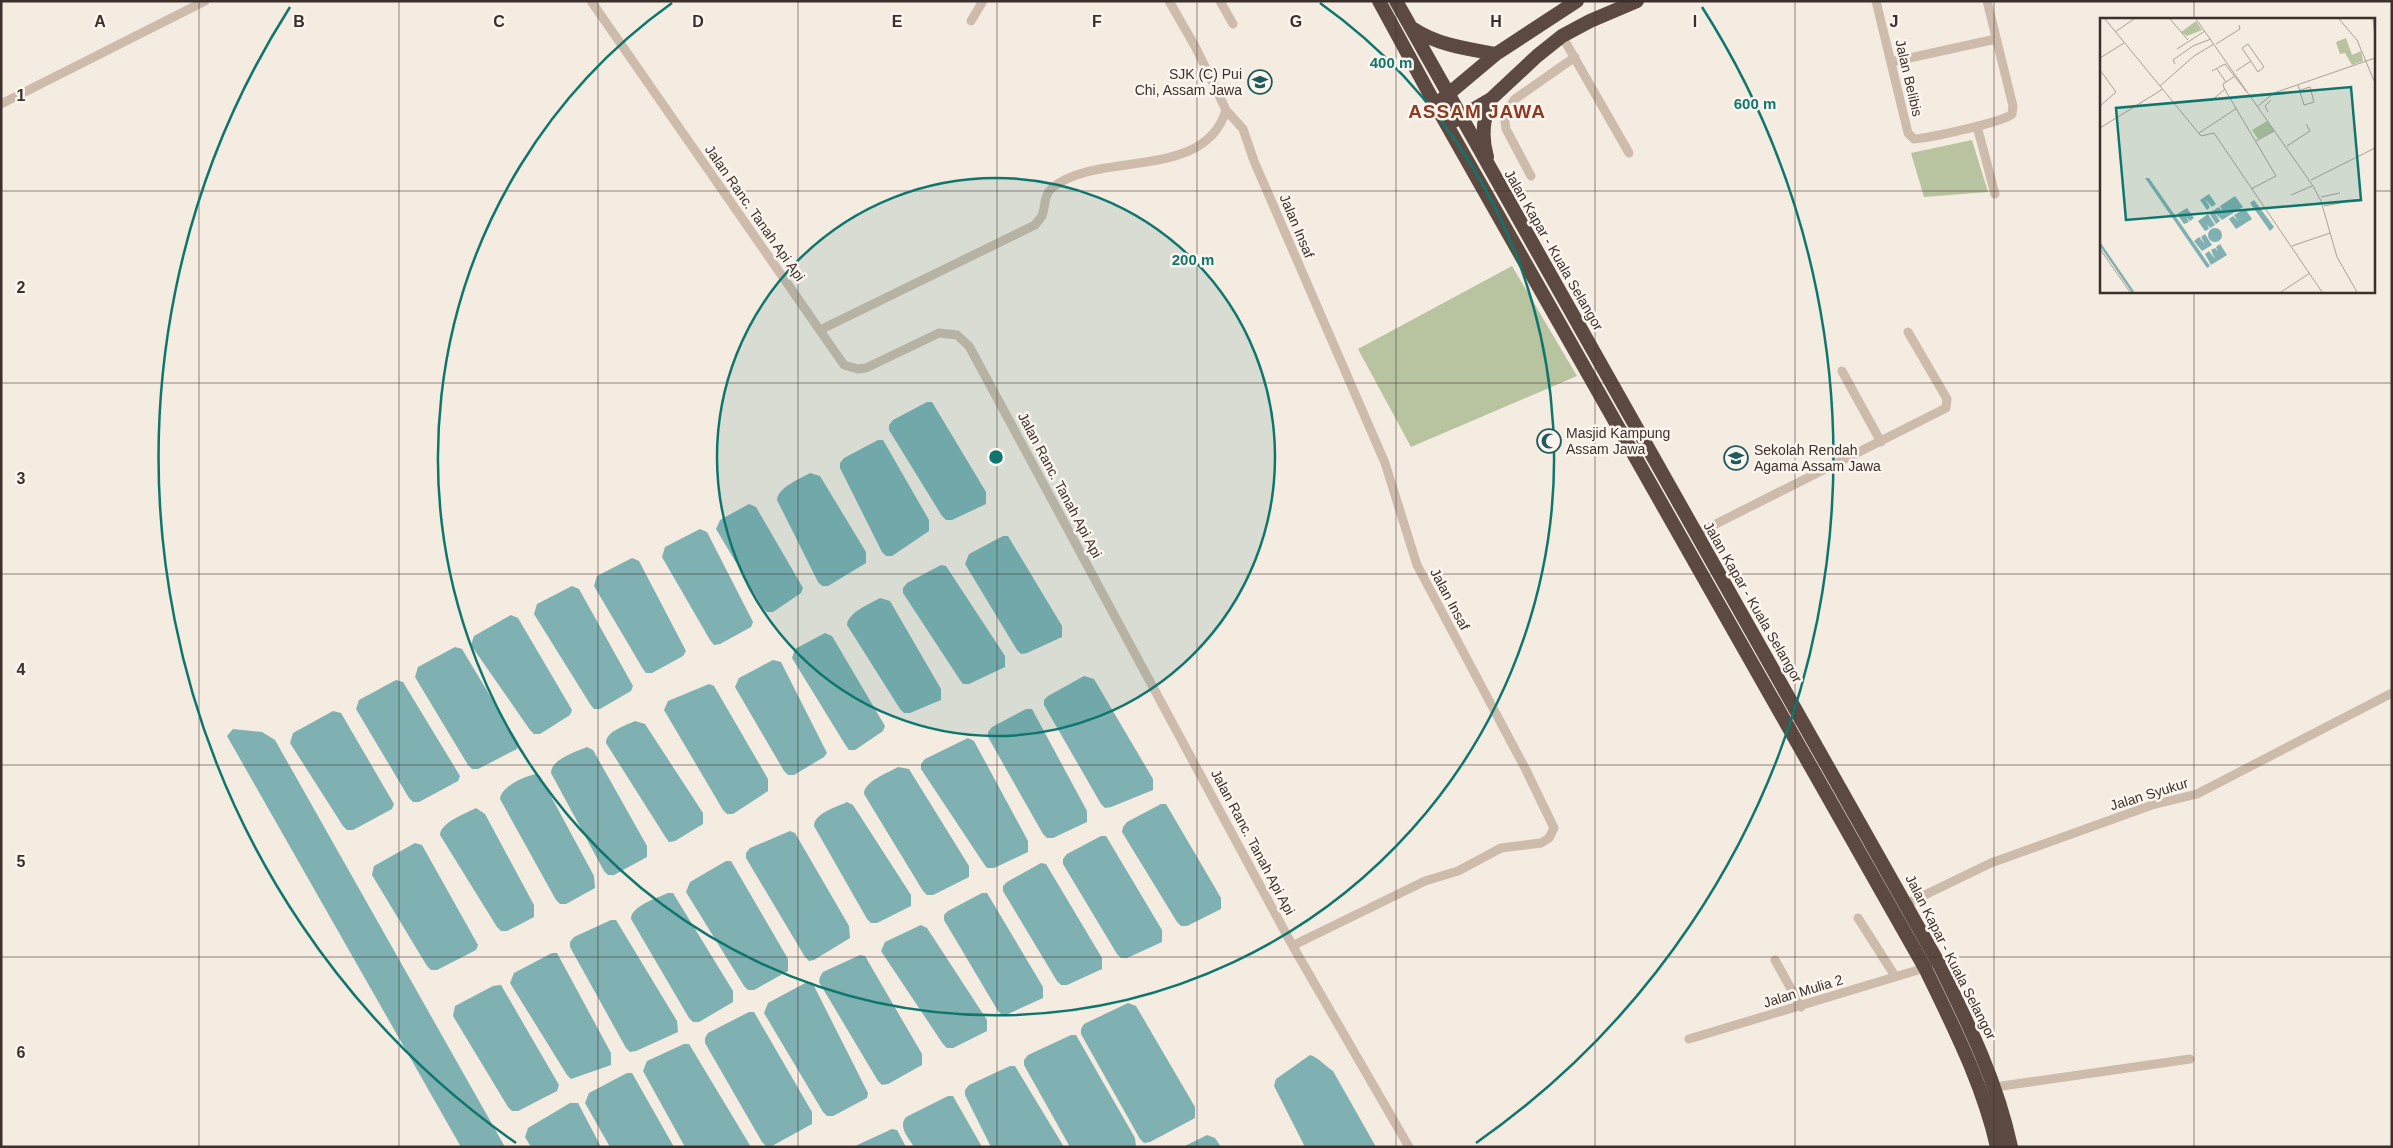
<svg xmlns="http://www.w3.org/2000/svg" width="2393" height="1148" viewBox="0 0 2393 1148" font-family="Helvetica,sans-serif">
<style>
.green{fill:#b8c4a0}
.water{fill:#7fb0b2}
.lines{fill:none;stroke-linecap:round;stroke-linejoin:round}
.minor{stroke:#cdbbac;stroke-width:9}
.highway{stroke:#5c4a42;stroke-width:14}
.grid{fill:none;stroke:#3b302b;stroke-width:1;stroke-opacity:0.55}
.ring{fill:none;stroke:#0f766e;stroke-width:2.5}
.labels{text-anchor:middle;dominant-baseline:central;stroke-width:5;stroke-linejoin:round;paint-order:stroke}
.poi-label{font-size:14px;fill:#3b302b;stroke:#fbf5ee;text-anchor:start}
.street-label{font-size:14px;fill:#3b302b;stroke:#fbf5ee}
.district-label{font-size:19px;font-weight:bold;letter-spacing:1px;fill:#8c3b22;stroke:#fbf5ee}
.inset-river{fill:none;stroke:#7fb0b2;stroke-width:2.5}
.inset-road{fill:none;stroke:#aaa098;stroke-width:1}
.view{fill:#0f766e;fill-opacity:0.15;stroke:#0f766e;stroke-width:2.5}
.inset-edge{fill:none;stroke:#3b302b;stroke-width:2.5}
.grid-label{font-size:16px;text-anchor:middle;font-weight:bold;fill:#3b302b;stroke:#fbf5ee;stroke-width:5;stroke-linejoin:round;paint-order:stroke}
.centre{fill:#0f766e;stroke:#fbf5ee;stroke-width:2.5}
.ring-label{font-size:15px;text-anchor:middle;font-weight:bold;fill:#0f766e;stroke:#fbf5ee;stroke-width:5;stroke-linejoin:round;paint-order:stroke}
</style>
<rect width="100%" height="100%" fill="#f4ebe1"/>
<path class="green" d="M1972,140L1988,192L1924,197L1911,153Z
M1512,266L1577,376L1411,447L1358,349Z"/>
<path class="water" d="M927,402H932L986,492V504L952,520H946L942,516L889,430V425L893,420Z
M878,440H883L929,520V531L892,556H886L882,552L840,468V463L844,458Z
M810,473L820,476L866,552V563L828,586H822L818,582L777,500C778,487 800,479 810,473Z
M749,504L756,507L803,588L801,593L773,612H767L763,608L716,529L720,520Z
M700,529L707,532L753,622L751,627L720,644L714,645L710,640L662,557L665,547Z
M1003,536H1008L1062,626V637L1027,653L1021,654L1017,650L965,564L969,554Z
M632,558L639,561L686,651L683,656L652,673H646L643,669L594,586L597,576Z
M941,565L946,566L1005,656V667L969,684H963L960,680L903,593V588L907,583Z
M572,586L579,589L633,686L631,691L600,709H594L590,704L534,614L537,604Z
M880,598L890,601L941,689V700L910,713H904L900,709L847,625C848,612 870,604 880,598Z
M511,615L518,618L572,710L570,715L540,734H534L530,730L471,645L474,636Z
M825,633L832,636L885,726L883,731L855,750H849L846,746L792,658L795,649Z
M455,647L462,649L519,744L517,749L478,769H472L468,765L415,677L418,667Z
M773,660L781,662L827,753L824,757L794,775H788L784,771L735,687L739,678Z
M1084,676L1094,679L1153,779V790L1111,807L1105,808L1101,804L1044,705V700L1048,696Z
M396,680L403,682L460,776L458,781L419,802H413L409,798L356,709L359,700Z
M709,684L714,686L768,779V791L733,814H727L723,810L664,710L668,701Z
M1026,709H1032L1087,811V822L1053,838H1047L1043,834L988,737V732L992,727Z
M333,711L341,713L394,804L392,809L353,830H347L343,826L290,743L293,733Z
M635,721L645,724L703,813V824L675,841L669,842L666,838L606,743C606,731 625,726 635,721Z
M233,729L262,732L275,740L505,1147H461L227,736Z
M968,738L974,741L1028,841V852L994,868H987L984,864L921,769V764L925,759Z
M587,747L593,750L647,846V857L614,875H608L604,871L551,773C551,759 576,752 587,747Z
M898,767L909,769L969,866V877L933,895H927L923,891L864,794C864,781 888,773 898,767Z
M536,774L540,776L594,876L595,888L566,904H560L556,900L500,799C501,787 524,776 536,774Z
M847,802L853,805L911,895V906L877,923H871L867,919L814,826C814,813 837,807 847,802Z
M1161,804H1166L1221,898V909L1187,926H1181L1177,922L1122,832L1123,827L1127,822Z
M476,808L485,814L534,905V917L507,931H501L497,927L440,835C441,822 465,814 476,808Z
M790,831L795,833L849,926L850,938L814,960L809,961L805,957L746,858V853L750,848Z
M1101,836H1106L1162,930V942L1127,958H1121L1117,954L1063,864V859L1067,854Z
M415,843L422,845L478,945L476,950L437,970H431L427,966L372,875L374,866Z
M726,861H731L788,959V971L754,990H748L744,986L686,892L690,882Z
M1041,863L1046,864L1102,958V969L1067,985H1061L1057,981L1003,891V886L1007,882Z
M668,893H673L733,991V1002L699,1022H693L689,1018L631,919C631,906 657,898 668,893Z
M982,893H987L1043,987V998L1008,1014L1002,1015L998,1011L944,920V915L948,911Z
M611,920H616L677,1021L678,1032L636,1051L630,1052L626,1048L570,947V942L574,937Z
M921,925L927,928L987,1020V1031L953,1048H947L943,1044L881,951L885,942Z
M552,953H557L611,1053V1065L571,1079L567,1075L510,983L514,973Z
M860,955L865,956L922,1054V1065L888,1084L882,1085L878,1081L819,982L820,977L823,972Z
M807,982H812L868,1093L867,1098L833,1116H827L823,1112L764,1013L768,1003Z
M501,985L559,1085L557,1091L518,1111H512L508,1107L453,1016L455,1006L493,986Z
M1128,1003L1136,1006L1195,1107V1118L1150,1142L1144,1143L1140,1139L1081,1034V1029L1084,1024Z
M749,1012H754L812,1112V1124L772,1146H766L762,1142L705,1043V1038L708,1033Z
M1071,1035H1076L1135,1138L1136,1147H1070L1024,1065V1060L1028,1055Z
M684,1044H689L751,1147H685L643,1071L647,1061Z
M1310,1055C1319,1058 1325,1066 1333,1071L1376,1147H1305L1274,1086L1276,1079Z
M1010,1066H1015L1064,1147H991L965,1095V1090L969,1085Z
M627,1073H632L674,1147H610L585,1103L589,1093Z
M948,1096H953L982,1147H914C908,1137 898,1127 906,1117Z
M570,1103H578L601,1147H531L525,1137L528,1128Z
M892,1129L897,1130L906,1147H853Z
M1207,1135L1215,1138L1221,1147H1183Z"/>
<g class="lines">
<path class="minor" d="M591,1L844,365L858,369L866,368L939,333L957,335L969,346L1291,943L1409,1147
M1169,1L1196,48L1226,110L1243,129L1254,161L1385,463L1417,565L1526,770L1554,828L1549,838L1541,843L1501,848L1458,871L1425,881L1294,945
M1220,1L1233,24
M1876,1L1908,133L1914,139C1929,138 2004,122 2012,114L2013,106L1987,1
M971,21L983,1
M1562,36L1629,153
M1891,62L1996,39
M1,104L205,1
M1977,126L1995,194
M1531,176L1506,129L1504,114L1515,99L1575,57
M820,330L1035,225C1037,222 1040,219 1042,216C1046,206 1043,196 1052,188C1097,150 1205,182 1226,110
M1842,371L1881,442
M1696,534L1946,408L1947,399L1908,332
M1906,904L1991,863L2152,805L2197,794L2392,693
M1858,918L1895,976
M1775,960L1801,1007
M1689,1039L1928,967
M1995,1087L2190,1059"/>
<path class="highway" d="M1379,1L1435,104L1925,968C1953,1026 1983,1084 1997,1147
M1396,1L1939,964C1968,1023 1997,1081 2011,1147
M1412,28C1437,45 1467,49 1496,54
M1440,101L1496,54L1577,1
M1452,122L1491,99L1537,56L1562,36L1590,21L1637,1
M1487,157C1481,137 1483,118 1491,99"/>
</g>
<path class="grid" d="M199,1V1147M399,1V1147M598,1V1147M798,1V1147M997,1V1147M1197,1V1147M1396,1V1147M1595,1V1147M1795,1V1147M1994,1V1147M2194,1V19M1,191H2102M2374,191H2392M2194,291V1147M1,383H2392M1,574H2392M1,765H2392M1,957H2392"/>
<circle cx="996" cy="457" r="279" fill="#0f766e" fill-opacity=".12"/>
<g class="ring">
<circle cx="996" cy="457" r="279"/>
<path d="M1320 3A558 558 0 1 1 672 3"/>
<path d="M516 1143A837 837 0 0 1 290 7M1702 7A837 837 0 0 1 1476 1143"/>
</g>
<defs>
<g id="school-ring" transform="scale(1.25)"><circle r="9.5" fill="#fbf5ee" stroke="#1f5a5e" stroke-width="1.5"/><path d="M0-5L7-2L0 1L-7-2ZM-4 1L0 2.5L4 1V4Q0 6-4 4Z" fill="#1f5a5e"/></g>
<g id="mosque-ring" transform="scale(1.25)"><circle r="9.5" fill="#fbf5ee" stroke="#1f5a5e" stroke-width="1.5"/><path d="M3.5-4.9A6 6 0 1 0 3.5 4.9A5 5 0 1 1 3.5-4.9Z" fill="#1f5a5e"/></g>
</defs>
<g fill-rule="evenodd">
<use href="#school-ring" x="1260" y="82"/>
<use href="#mosque-ring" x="1549" y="441"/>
<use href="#school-ring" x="1736" y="458"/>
</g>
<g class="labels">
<g class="poi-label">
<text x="1242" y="74" text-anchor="end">SJK (C) Pui<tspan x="1242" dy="16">Chi, Assam Jawa</tspan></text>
<text x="1566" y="433">Masjid Kampung<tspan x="1566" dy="16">Assam Jawa</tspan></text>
<text x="1754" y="450">Sekolah Rendah<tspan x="1754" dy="16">Agama Assam Jawa</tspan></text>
</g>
<g class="street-label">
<text transform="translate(1909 78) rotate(77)">Jalan Belibis</text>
<text transform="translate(755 213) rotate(55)">Jalan Ranc. Tanah Api Api</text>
<text transform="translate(1297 226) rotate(67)">Jalan Insaf</text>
<text transform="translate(1554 250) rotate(60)">Jalan Kapar - Kuala Selangor</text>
<text transform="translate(1060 485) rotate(62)">Jalan Ranc. Tanah Api Api</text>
<text transform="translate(1450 599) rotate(62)">Jalan Insaf</text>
<text transform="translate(1753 602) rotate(60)">Jalan Kapar - Kuala Selangor</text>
<text transform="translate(2149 794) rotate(-17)">Jalan Syukur</text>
<text transform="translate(1253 842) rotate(62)">Jalan Ranc. Tanah Api Api</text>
<text transform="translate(1951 957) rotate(63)">Jalan Kapar - Kuala Selangor</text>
<text transform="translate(1803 991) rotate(-17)">Jalan Mulia 2</text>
</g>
<g class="district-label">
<text x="1477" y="111">ASSAM JAWA</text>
</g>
</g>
<g transform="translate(2100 18)">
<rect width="275" height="275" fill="#f4ebe1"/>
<path d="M96,3L102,12L87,18L81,14ZM246,20L252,37L261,33L263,43L252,47L245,35L240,36L236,24ZM167,103L174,113L158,121L152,112Z" fill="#b8c4a0"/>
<path d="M45,160H49L110,248L107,250ZM109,176L116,186L112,189L105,181L110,189L107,192L100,182ZM135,178L143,189L122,202L115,195L120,203L116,206L109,195L119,189L123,195L120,188ZM154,182L174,209L170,213L150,185ZM87,190L94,200L90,203L86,199L89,204L84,206L77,196ZM145,191L152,201L136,211L129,201L133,198L138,203L134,197ZM108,196L115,207L110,210L107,206L109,211L105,213L98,203ZM108 217a7 7 0 1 1 14 0a7 7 0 1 1-14 0ZM105,216L112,227L102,233L94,223L99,219L105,226L101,219ZM120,226L127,237L111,247L105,236L109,233L115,241L111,232L115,230L118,233L116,229Z" fill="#7fb0b2"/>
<path class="inset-river" d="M0,226L33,274"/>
<path class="inset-road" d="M5,1L101,118L114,115L222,274M70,1L88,22M96,1L213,168L221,183L237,239L257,274M239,1L257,22L275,65M273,1L275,19M15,14L34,1M116,26L140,11L139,7M148,26L164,49L158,54L142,30ZM77,31L105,13M0,40L24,25M75,46L73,42L93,28L111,21M117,51L126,64M0,52L16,74L0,88M112,53L125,46L146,73M136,53L151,43M135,58L123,66L124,70L176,158L151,171M198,67L204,87L214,84L210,69L200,72M60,68L94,38L114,26M111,83L125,71M158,88L174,75L275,40M168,94L165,88L171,82M0,110L63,71M99,115L137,90M156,123L174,113M187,128L210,113L206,106M211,162L275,130M191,177L212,168M221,179L240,175M224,188L240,185M192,228L230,215M0,231L30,274M181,274L210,255"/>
<path class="view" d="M251,69L261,182L26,202L16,90Z"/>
<rect width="275" height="275" class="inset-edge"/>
</g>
<g class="grid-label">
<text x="100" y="27">A</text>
<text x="299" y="27">B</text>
<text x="499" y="27">C</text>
<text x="698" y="27">D</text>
<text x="897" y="27">E</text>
<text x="1097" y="27">F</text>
<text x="1296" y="27">G</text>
<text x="1496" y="27">H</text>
<text x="1695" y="27">I</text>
<text x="1894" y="27">J</text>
<text x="21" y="101">1</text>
<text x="21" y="293">2</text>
<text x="21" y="484">3</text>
<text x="21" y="675">4</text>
<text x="21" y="867">5</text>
<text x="21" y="1058">6</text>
</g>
<circle cx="996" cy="457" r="8" class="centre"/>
<g class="ring-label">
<text x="1391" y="68">400 m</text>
<text x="1755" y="109">600 m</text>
<text x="1193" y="265">200 m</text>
</g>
<rect width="2393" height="1148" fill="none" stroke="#3b302b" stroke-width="5"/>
</svg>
